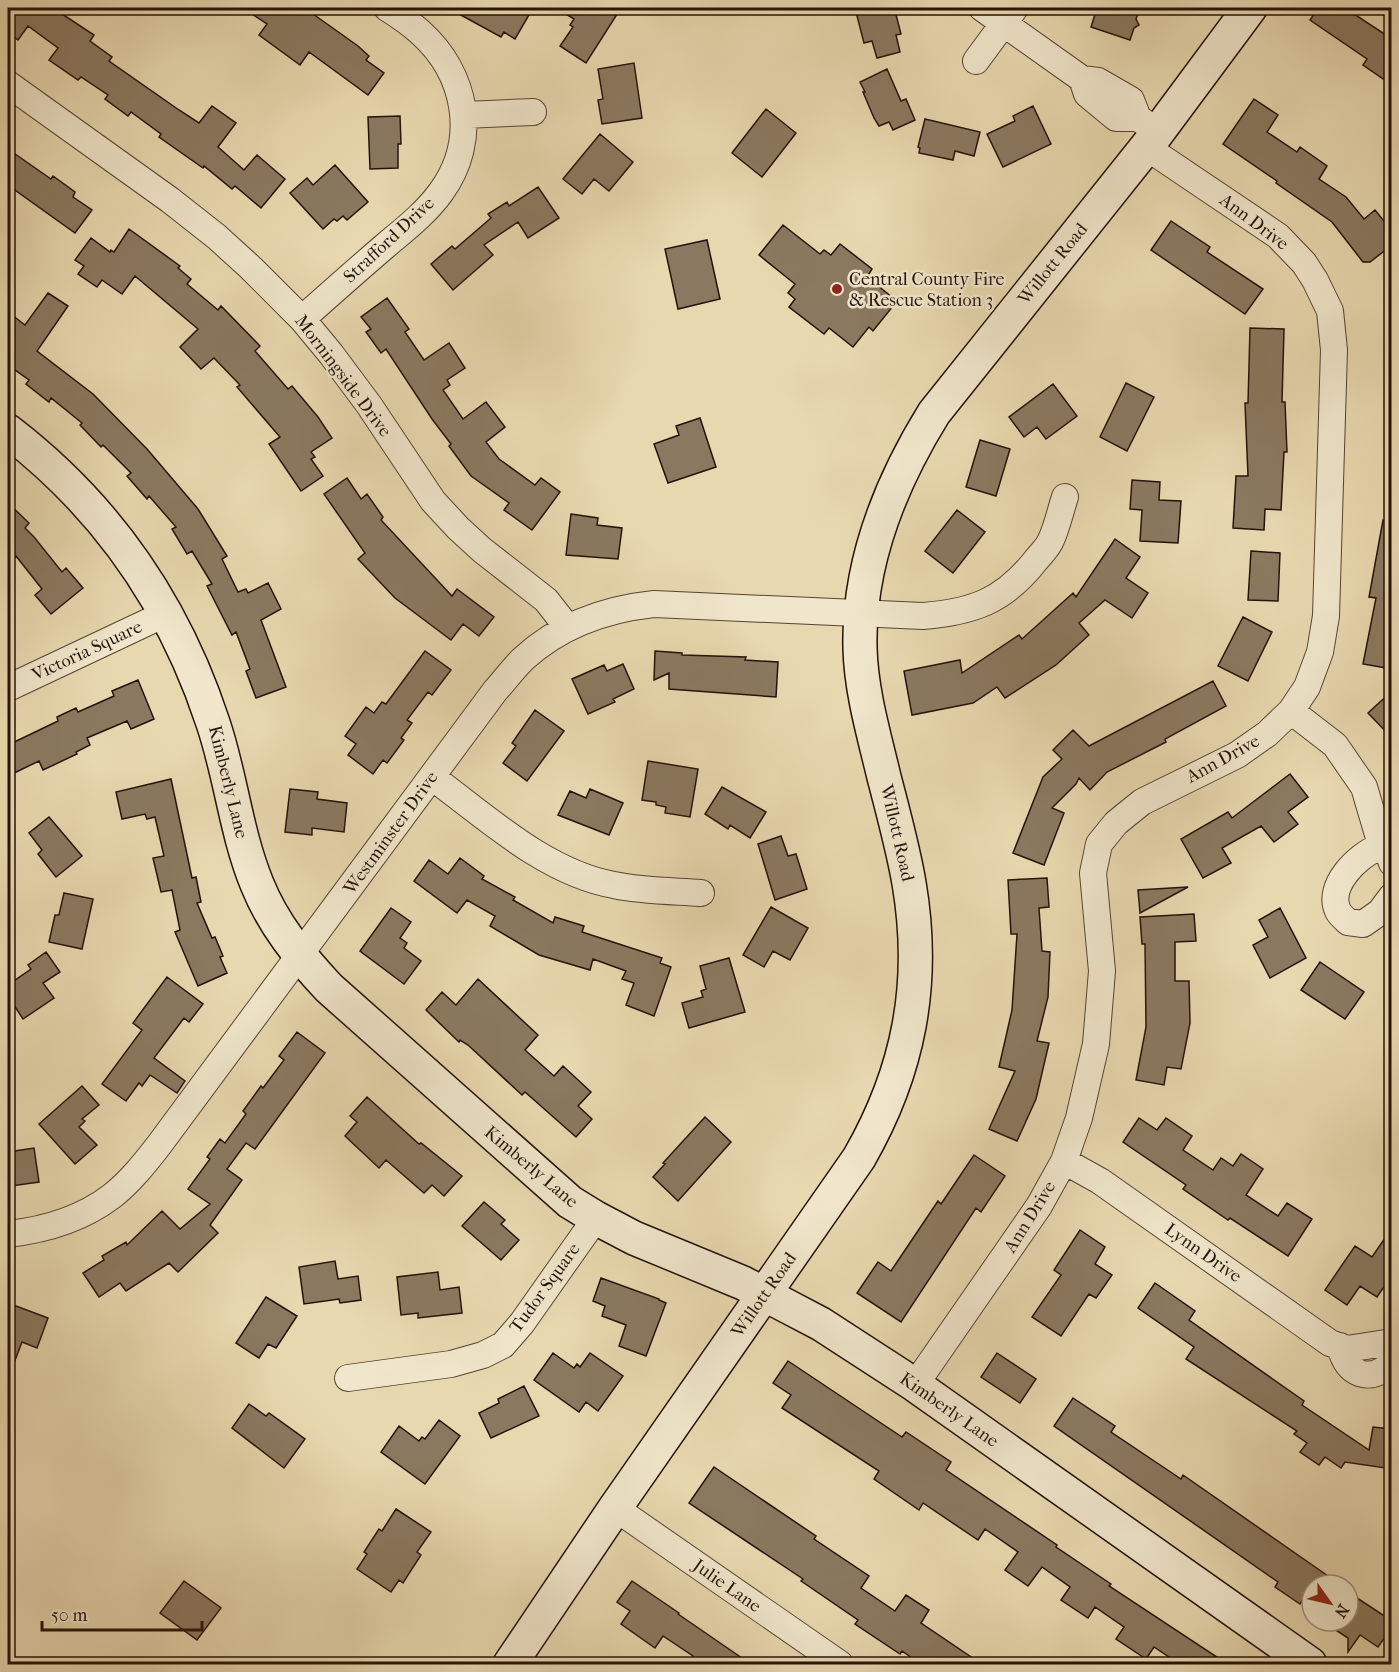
<svg xmlns="http://www.w3.org/2000/svg" width="1399" height="1672" viewBox="0 0 1399 1672" font-family="'IM FELL French Canon',serif">
<style>
.building{fill:#8a7960;stroke:#24120a;stroke-width:1.5}
.lines{fill:none;stroke-linecap:round;stroke-linejoin:round}
.street-casing{stroke:#543;stroke-width:28}
.secondary-casing{stroke:#24120a;stroke-width:36}
.street{stroke:#f0e6cb;stroke-width:26}
.secondary{stroke:#f0e6cb;stroke-width:33}
.poi-dot{fill:#8f2418;stroke:#f0e6cb;stroke-width:2}
.labels{text-anchor:middle;dominant-baseline:central;stroke-width:5;stroke-linejoin:round;paint-order:stroke}
.street-label{font-size:18px;fill:#24120a;stroke:#f0e6cb}
.poi-label{font-size:18px;fill:#24120a;stroke:#f0e6cb;text-anchor:start}
</style>
<rect width="100%" height="100%" fill="#e8d8af"/>
<filter id="stains"><feTurbulence type="fractalNoise" baseFrequency=".00333" numOctaves="4"/><feColorMatrix values="0 0 0 0 .2 0 0 0 0 .09 0 0 0 0 .02 0 0 0 .5 -.17"/></filter>
<radialGradient id="worn" r=".72"><stop offset=".6" stop-color="#630" stop-opacity="0"/><stop offset="1" stop-color="#630" stop-opacity=".3"/></radialGradient>
<path class="building" d="M8,8H67L62,14L94,35L90,41L112,57L109,61L179,110L199,123L212,106L236,123L218,147L244,170L257,155L285,179L261,208L235,186L232,189L204,166L203,168L159,137L161,134L131,112L128,116L105,99L108,95L81,77L78,80L49,60L58,48L28,26L18,40L8,33Z
M243,8H294L303,14L306,9L358,46L369,56L366,60L384,73L368,95L309,52L300,65L259,35L267,24Z
M448,8H533L515,39L504,32L501,37Z
M556,8H621L586,63L560,46L573,27L570,25L574,19Z
M855,8H889L891,12L895,11L901,34L896,35L900,52L877,58L872,41L864,43Z
M1097,8H1140L1136,19L1139,25L1134,28L1130,40L1091,27Z
M1318,8H1345L1392,39V85L1363,65L1367,59L1310,20Z
M634,63L642,118L602,124L598,100L603,99L598,69Z
M887,69L901,101L906,99L915,120L893,130L889,122L879,126L874,118L863,92H865L860,82Z
M1254,99L1278,115L1267,132L1297,152L1300,147L1327,166L1319,179L1346,197L1364,219L1375,210L1392,231V245L1370,262H1363L1332,222L1276,183L1277,181L1223,144Z
M1033,106L1051,144L1003,167L987,134L1015,121L1013,116Z
M766,109L796,133L762,177L732,153Z
M400,116L401,144H398V168L370,169L368,117Z
M925,119L980,132L974,156L955,151L953,160L919,153L920,148L918,147Z
M600,134L633,162L609,191L594,179L582,194L563,179Z
M8,149L51,179L53,176L75,192L73,197L92,210L75,233L8,185Z
M335,165L368,202L347,220L343,216L337,221L334,219L323,229L290,193L307,178L313,185Z
M538,187L559,218L528,238L518,222L484,245L493,255L453,290L431,264L452,246L455,249L491,218L488,214L507,202L509,206Z
M1171,221L1210,247L1207,252L1263,289L1245,314L1151,250Z
M783,225L820,254L824,250L831,255L840,244L872,269L867,277L897,301L873,331L869,327L853,347L829,328L824,334L789,307L795,299L788,293L795,284L759,255Z
M129,229L180,266L178,268L191,279L187,284L218,310L221,306L260,346L255,351L288,389L292,386L318,417L332,438L311,452L315,457L311,459L323,476L301,491L269,444L280,437L237,387L240,385L214,358L201,369L180,347L198,329L135,276L122,294L102,280L97,287L78,274L84,266L75,260L91,238L110,252L111,250L114,252Z
M707,240L720,299L678,309L665,249Z
M48,293L68,306L37,351L93,394L147,449L198,509L227,556L222,559L238,592L246,589L248,593L268,583L281,609L261,620L286,687L256,698L246,671L250,669L236,632L232,635L207,586L212,584L192,551L187,554L172,529L176,527L149,496L147,499L127,476L131,473L103,445L101,447L80,425L82,423L51,398L49,402L26,384L29,380L8,365V312L25,325Z
M387,298L409,329L405,332L424,360L449,343L465,368L447,380L450,385L443,390L463,419L486,402L505,427L486,442L499,459L535,485L541,478L560,492L532,530L504,510L509,503L471,476L449,446L451,444L432,419L386,349L381,353L366,332L371,329L361,317Z
M1250,328L1284,329L1282,402H1285L1287,452H1284L1281,510L1265,509L1264,530L1233,528L1236,476H1248L1245,403H1248Z
M1126,383L1154,397L1127,451L1100,437Z
M1053,384L1077,416L1046,439L1037,427L1024,437L1009,417Z
M700,418L716,467L668,483L654,444L679,435L676,426Z
M980,440L1010,449L996,496L966,487Z
M347,478L361,499L367,494L383,517L381,520L452,596L457,589L494,617L479,636L463,624L451,640L395,598L358,559L365,553L324,494Z
M1132,480L1160,482L1159,500L1181,501L1178,543L1140,541L1142,510L1130,509Z
M8,503L29,523L25,528L34,537L62,572L66,568L83,588L51,614L35,595L42,589L16,556L8,565Z
M957,510L985,532L953,573L925,551Z
M571,514L598,518L597,525L622,528L618,559L566,555Z
M1383,520L1392,521V669L1363,664L1376,598L1369,597Z
M1115,539L1140,557L1126,578L1148,593L1132,618L1105,600L1079,623L1089,635L1056,665L1005,698L997,687L973,703L912,715L904,671L960,660L962,673L1019,635L1022,639L1073,593L1076,597Z
M1251,551L1280,553L1278,601L1248,600Z
M1243,617L1272,632L1248,681L1218,666Z
M425,651L451,670L432,695L428,692L407,720L412,723L401,738L404,740L387,763L383,760L373,774L348,755L356,744L345,736L366,707L374,713L382,702L386,704Z
M655,651L682,653V655L746,657L745,660L778,662L776,697L669,689V673L654,680Z
M623,664L634,689L613,699L615,702L588,714L572,679L604,665L607,671Z
M138,680L154,719L131,729L127,721L87,738L90,745L76,752L77,754L43,770L39,761L8,776V745L58,721L57,717L76,708L78,712L114,696L112,691Z
M1213,681L1226,706L1165,739L1166,742L1107,772L1090,790L1079,778L1076,784L1052,808L1064,813L1044,865L1013,853L1043,777L1062,759L1053,750L1073,730L1089,746Z
M1392,691V738L1368,713Z
M535,710L564,731L527,781L503,763L516,746L512,743Z
M648,761L698,769L690,817L665,813L666,807L656,805V802L642,800Z
M1290,774L1308,797L1288,812L1298,824L1274,842L1261,826L1222,848L1231,863L1203,878L1181,839L1228,812L1232,818Z
M171,779L192,878L196,877L201,902L197,903L212,938L215,937L223,956L220,957L227,973L198,986L175,932L180,930L172,890L161,892L153,858L164,856L155,817L147,819L145,814L122,819L116,792Z
M722,787L766,812L750,838L730,825L728,829L705,814Z
M290,789L318,792L317,799L347,803L344,832L312,828V835L285,832Z
M590,789L623,803L609,835L558,815L570,791L586,798Z
M49,817L82,856L56,877L38,854L42,850L29,833Z
M781,836L788,856L796,854L807,889L775,900L758,844Z
M460,858L484,876L482,879L515,897L513,900L553,923L555,917L584,926L582,932L662,958L660,963L671,967L654,1016L626,1005L634,983L622,979L626,971L593,959L590,970L539,955L490,926L495,916L467,900L457,913L414,881L429,860L448,874Z
M1047,878L1049,907L1039,908L1042,951L1050,952L1048,997L1037,1041L1049,1043L1036,1099L1017,1141L989,1129L1015,1071L999,1067L1012,1010L1017,934H1011L1008,880Z
M1188,887L1140,913L1138,890Z
M64,893L93,899L82,949L49,942L55,915H59Z
M771,907L808,928L790,960L773,951L764,967L743,955Z
M391,908L411,922L400,938L407,943L404,948L421,961L404,984L360,951Z
M1280,908L1306,958L1270,978L1253,945L1268,937L1259,920Z
M1194,914L1196,941L1175,942V981H1189L1190,1023L1181,1069L1167,1067L1164,1085L1136,1080L1146,1027L1145,944H1142L1140,917Z
M46,952L60,972L43,983L54,998L23,1019L8,996V985L31,969L28,965Z
M729,958L745,1012L689,1028L682,1003L703,997L701,991L706,989L700,966Z
M1320,962L1364,992L1345,1019L1301,990Z
M167,977L203,1004L189,1022L184,1018L154,1058L185,1081L177,1093L150,1075L142,1086L139,1083L126,1101L102,1084L142,1030L133,1023Z
M478,979L538,1035L525,1050L554,1076L563,1066L591,1092L578,1106L592,1119L576,1137L525,1092L522,1095L468,1045L460,1040L459,1042L426,1010L442,992L456,1005Z
M297,1032L325,1053L255,1149L246,1143L227,1169L242,1180L210,1225L218,1233L178,1272L169,1263L126,1291L120,1283L99,1297L83,1273L104,1260L102,1256L126,1242L127,1245L162,1211L180,1229L210,1204L188,1189L210,1159L207,1157L220,1139L225,1143L246,1114L243,1111L261,1086L263,1088L284,1060L279,1056Z
M82,1086L99,1105L82,1119L85,1121L79,1127L97,1145L75,1164L39,1124Z
M367,1097L419,1144L421,1143L462,1176L444,1196L432,1185L424,1193L386,1160L379,1168L345,1136L357,1122L350,1116Z
M705,1117L731,1142L678,1201L653,1177L665,1164L663,1163Z
M1139,1118L1157,1130L1166,1118L1192,1136L1183,1150L1213,1170L1221,1158L1233,1166L1241,1154L1263,1169L1246,1195L1278,1216L1287,1203L1312,1219L1288,1256L1230,1218L1228,1220L1183,1189L1186,1185L1123,1142Z
M34,1148L39,1182L11,1186L10,1181L8,1182V1152Z
M974,1155L1005,1176L981,1212L976,1208L901,1322L857,1293L878,1262L891,1271L938,1201L941,1204Z
M484,1202L505,1220L501,1224L519,1240L501,1260L462,1226Z
M1392,1228V1275L1377,1297L1360,1286L1347,1305L1325,1290L1355,1246L1372,1257Z
M1080,1230L1105,1247L1095,1264L1112,1275L1096,1298L1089,1294L1061,1336L1032,1317L1061,1275L1054,1270Z
M335,1261L338,1279L358,1276L361,1300L340,1303L339,1299L304,1304L299,1267Z
M438,1272L440,1290L459,1287L462,1313L418,1318V1313L401,1315L397,1277Z
M601,1278L659,1299V1300L666,1303L646,1356L619,1346L626,1325L602,1316L605,1306L593,1301Z
M1155,1283L1195,1311L1189,1320L1304,1401L1302,1405L1369,1450L1373,1427L1392,1429V1469L1345,1462L1341,1468L1325,1457L1319,1465L1300,1452L1307,1443L1294,1434L1297,1431L1186,1359L1194,1347L1138,1308Z
M266,1297L297,1316L276,1348L268,1344L259,1358L236,1343Z
M8,1303L48,1318L37,1348L22,1342L9,1376Z
M553,1353L574,1368L577,1364L580,1367L590,1353L623,1376L598,1411L586,1402L579,1412L534,1380Z
M997,1353L1036,1379L1020,1403L981,1377Z
M788,1361L902,1437L906,1432L951,1462L946,1470L1057,1545L1056,1547L1111,1584L1109,1586L1229,1665H1181L1154,1647L1146,1659L1116,1639L1124,1627L1095,1607L1088,1618L1061,1600L1070,1587L1042,1567L1028,1586L1005,1570L1018,1552L985,1529L978,1540L923,1503L919,1510L874,1479L879,1471L782,1408L791,1395L773,1383Z
M524,1386L539,1416L491,1438L479,1413L499,1403L498,1399Z
M1073,1398L1115,1426L1111,1432L1181,1479L1183,1475L1341,1585H1312V1600L1306,1595L1300,1604L1275,1587L1278,1582L1054,1426Z
M249,1404L266,1416L269,1413L305,1439L284,1468L232,1428Z
M439,1420L460,1436L425,1484L381,1452L399,1426L419,1441L422,1437L425,1439Z
M714,1467L816,1536L814,1539L869,1576L861,1588L895,1611L906,1595L929,1610L921,1623L983,1665H922L902,1651L900,1654L855,1624L858,1620L801,1581L803,1579L689,1503Z
M396,1509L431,1532L417,1552L421,1555L403,1583L399,1580L391,1592L357,1569L367,1554L364,1552L379,1529L382,1531Z
M184,1581L221,1608L197,1640L160,1613Z
M632,1581L679,1613L678,1614L752,1665H688L693,1656L663,1636L655,1648L621,1624L630,1611L617,1602Z
M1348,1592L1392,1621V1627L1378,1647L1360,1635L1348,1652V1638L1322,1621H1348Z"/>
<g class="lines">
<g class="street-casing">
<path id="street" d="M982,8L1082,79L1087,94L1116,118H1138L1158,132
M976,61L1015,8
M1082,79L1098,81L1131,100L1138,118
M8,84L170,200L217,237L251,268L302,319L331,354L369,405L433,501L458,528L482,550L546,600L568,628
M464,115L533,112
M302,319C330,294 357,270 385,246C404,230 426,213 441,192C479,140 467,74 420,32C410,23 398,15 387,8
M8,688L167,613
M1291,711L1335,745L1364,787L1382,848
M432,777C486,817 546,873 614,885C642,891 673,891 701,893
M1392,863L1388,852L1379,847C1358,855 1326,886 1338,911C1340,915 1345,919 1348,922L1363,924L1380,912L1392,896
M1064,1161L1100,1181L1330,1343L1347,1349L1392,1342
M8,1234C44,1230 82,1219 112,1196C130,1182 145,1163 159,1145L495,691C504,681 513,669 523,659C559,626 606,609 654,604L923,616C973,612 1004,601 1036,560C1041,554 1047,548 1050,542C1057,528 1060,512 1065,497
M1340,1346C1347,1375 1369,1384 1392,1363
M348,1378L451,1364L483,1355L503,1345L522,1323L596,1218
M915,1385L1039,1206L1064,1161L1079,1118L1096,1044L1102,971L1093,873L1099,844L1116,823L1142,802L1237,755L1267,734L1291,711L1307,687L1320,652L1326,616L1334,350L1330,311L1315,280L1304,263L1278,236L1146,147
M615,1508L840,1664"/>
</g>
<g class="secondary-casing">
<path id="secondary" d="M8,431C107,507 174,604 213,723C231,776 236,833 257,884C273,924 300,957 329,988L570,1202L596,1218L634,1238L743,1283L821,1324L915,1385L1310,1664
M510,1664L615,1508L859,1158C909,1071 926,983 909,883C903,848 893,812 884,777C874,735 861,691 860,648C858,563 890,484 934,413L1152,140L1250,8"/>
</g>
<use href="#street" class="street"/>
<use href="#secondary" class="secondary"/>
</g>
<circle class="poi-dot" cx="837" cy="289" r="6"/>
<g class="labels">
<g class="street-label">
<text transform="translate(1254 222) rotate(37)">Ann Drive</text>
<text transform="translate(389 240) rotate(-43)">Strafford Drive</text>
<text transform="translate(1053 264) rotate(-51)">Willott Road</text>
<text transform="translate(343 376) rotate(53)">Morningside Drive</text>
<text transform="translate(87 651) rotate(-25)">Victoria Square</text>
<text transform="translate(1223 759) rotate(-29)">Ann Drive</text>
<text transform="translate(228 782) rotate(76)">Kimberly Lane</text>
<text transform="translate(391 833) rotate(-54)">Westminster Drive</text>
<text transform="translate(897 833) rotate(77)">Willott Road</text>
<text transform="translate(531 1167) rotate(40)">Kimberly Lane</text>
<text transform="translate(1030 1217) rotate(-58)">Ann Drive</text>
<text transform="translate(1203 1253) rotate(35)">Lynn Drive</text>
<text transform="translate(545 1288) rotate(-54)">Tudor Square</text>
<text transform="translate(764 1295) rotate(-55)">Willott Road</text>
<text transform="translate(949 1410) rotate(35)">Kimberly Lane</text>
<text transform="translate(727 1586) rotate(35)">Julie Lane</text>
</g>
<g class="poi-label">
<text x="849" y="279">Central County Fire<tspan x="849" dy="21">&amp; Rescue Station 3</tspan></text>
</g>
</g>
<rect width="1399" height="1672" fill="none" stroke="#e8d8af" stroke-width="30"/>
<rect x="9" y="9" width="1381" height="1654" fill="none" stroke="#24120a" stroke-width="3"/>
<rect x="15" y="15" width="1369" height="1642" fill="none" stroke="#24120a" stroke-width="1.5"/>
<g transform="translate(1330 1603) rotate(124)"><circle r="28" fill="#f0e6cb" stroke="#9e917e" stroke-width="1.5"/>
<path d="M0-4.5L10 22L0 15L-10 22Z" fill="#8f2418"/>
<text y="-9" font-size="16" font-weight="bold" text-anchor="middle" fill="#24120a">N</text>
</g>
<path d="M42 1621v9h160v-9" fill="none" stroke="#24120a" stroke-width="3"/>
<text x="51" y="1621" font-size="18" fill="#24120a" stroke="#f0e6cb" stroke-width="4.5" paint-order="stroke">50 m</text>
<rect width="100%" height="100%" filter="url(#stains)"/>
<rect width="100%" height="100%" fill="url(#worn)"/>
</svg>
